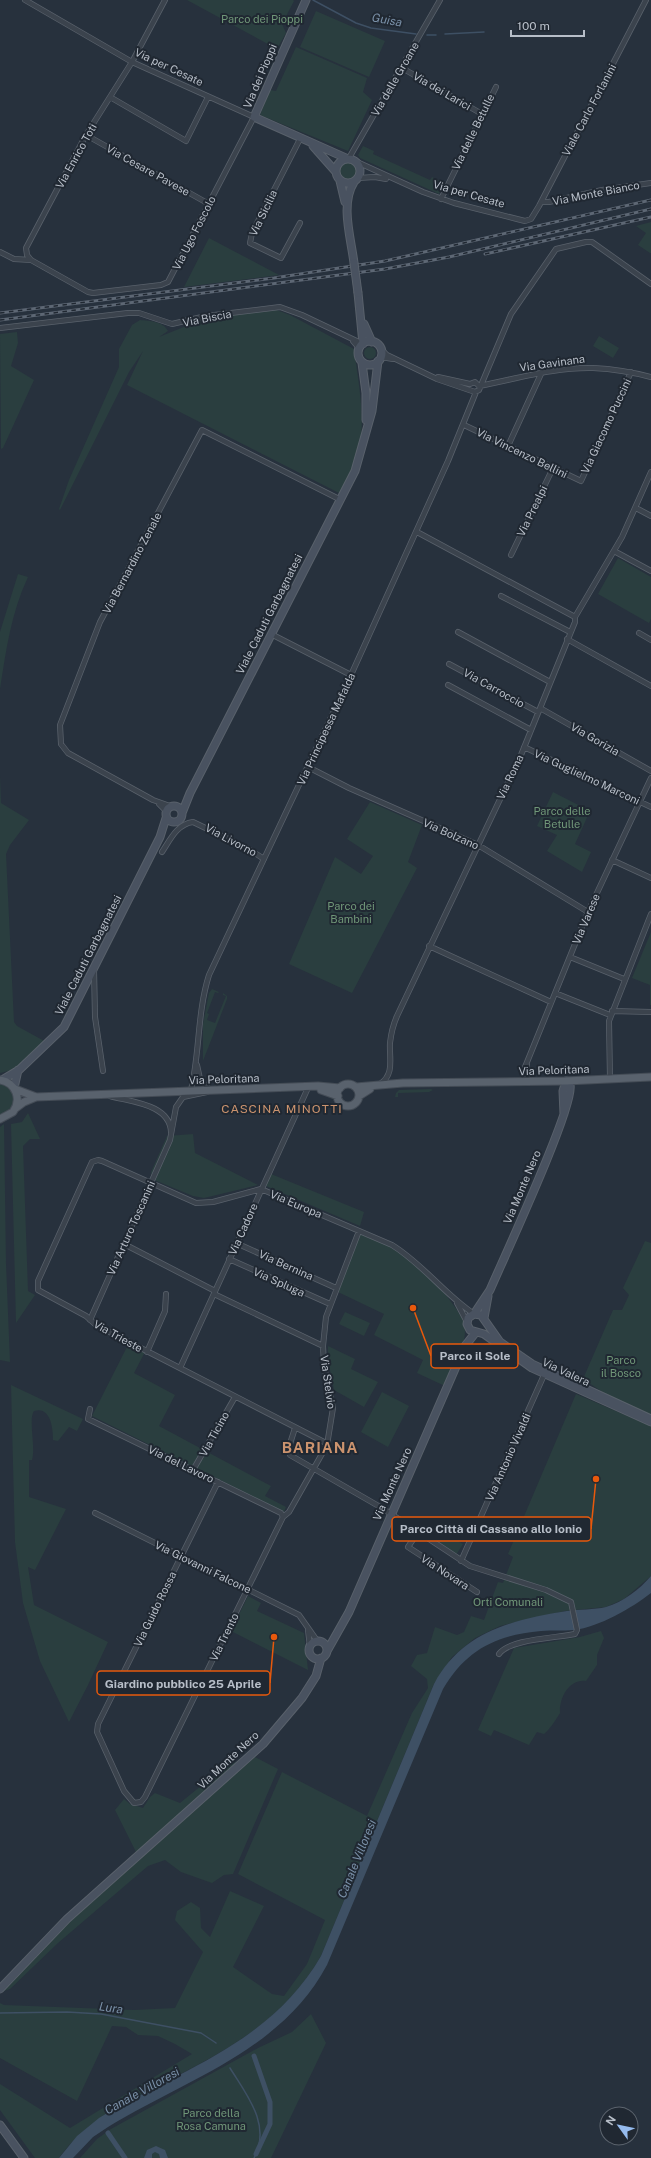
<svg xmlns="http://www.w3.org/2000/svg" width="651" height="2158" viewBox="0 0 651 2158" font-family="'Public Sans',sans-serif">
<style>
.green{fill:#2a3e3f}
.water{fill:#3e5064}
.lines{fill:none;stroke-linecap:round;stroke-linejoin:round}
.stream{stroke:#3e5064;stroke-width:1.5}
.canal{stroke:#3e5064;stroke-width:5}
.street-casing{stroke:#59616b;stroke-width:6}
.secondary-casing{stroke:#59616b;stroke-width:9}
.primary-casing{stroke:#444c56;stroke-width:9}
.street{stroke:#3b434d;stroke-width:4.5}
.secondary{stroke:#495260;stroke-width:7}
.primary{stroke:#59626d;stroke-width:7}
.rail-casing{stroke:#5d6774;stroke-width:3}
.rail{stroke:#202832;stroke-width:1.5;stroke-dasharray:4.5;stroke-linecap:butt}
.secondary-bridge-casing{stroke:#59616b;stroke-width:9;stroke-linecap:butt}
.secondary-bridge{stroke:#495260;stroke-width:7}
.labels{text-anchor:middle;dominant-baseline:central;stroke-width:4;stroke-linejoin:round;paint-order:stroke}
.park-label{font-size:11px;fill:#709778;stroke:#202832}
.street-label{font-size:11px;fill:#b7bec8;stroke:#202832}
.water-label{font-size:12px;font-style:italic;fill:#7a90a8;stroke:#202832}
.neighbourhood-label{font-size:12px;letter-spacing:1px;fill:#cb936e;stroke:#202832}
.district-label{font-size:15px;font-weight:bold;letter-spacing:1px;fill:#cb936e;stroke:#202832}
.leader{fill:none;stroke:#e8590c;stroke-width:1.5}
.callout-dot{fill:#e8590c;stroke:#202832;stroke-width:1.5}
.callout{fill:#202832;stroke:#e8590c;stroke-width:1.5}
.callout-label{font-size:12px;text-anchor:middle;font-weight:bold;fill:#b7bec8}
</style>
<rect width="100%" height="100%" fill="#27313d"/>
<path class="green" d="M187,0H293L294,1L282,24L286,33L277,49Z
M316,11L385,41L369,77L300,47Z
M296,47L367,78L363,92L372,100L348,151L260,115L270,90L276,91Z
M363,146L374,151L373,154L430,180L432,177L444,183L439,194L360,158L358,155Z
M339 171a9 9 0 1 1 18 0a9 9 0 1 1-18 0Z
M651,222V253H650L638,245L646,233L636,226Z
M209,238L279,275L184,287Z
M274,309L290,315L354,349C358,379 364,409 361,439C360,458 349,477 341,494L127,385L143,351L129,372L60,510L59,509L69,480L119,367V349L132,325L140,320C150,321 163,321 168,331L159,337L201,320Z
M17,332L18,343L11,366L34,380L3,448L1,449L0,334Z
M599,336L619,348L613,358L593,346Z
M364 353a6 6 0 1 1 12 0a6 6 0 1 1-12 0Z
M618,558L651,577V619L649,623L598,594Z
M18,574L28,577C11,613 6,651 0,689V632Z
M0,775L1,803L29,820L10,845L6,854L14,1022L17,1026L46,1042L13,1070L0,1073Z
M553,792L590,811L575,844L591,852L582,872L547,851L557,835L537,826Z
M370,802L422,825L408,862L417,868L352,993L289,964L335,857L361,874L373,856L347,839Z
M651,932V1005H650V985L632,978Z
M212,989L219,992L218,993L215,992L207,1013L209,1014L207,1020L215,1023L226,996L223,995V993L227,996V999L203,1061V1024L209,993Z
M0,1082L15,1093L13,1110L0,1117Z
M431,1089L433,1090L429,1092L398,1093V1097H395L396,1093L399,1090Z
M28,1113L40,1139H30L23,1146L28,1291L35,1295L16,1323L11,1124L22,1122Z
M4,1124L6,1264L10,1362L0,1360V1127Z
M193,1134L195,1153L258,1185L204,1198L193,1196L152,1179L151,1172L167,1136Z
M271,1174L364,1212L360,1226L266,1186Z
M360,1234C377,1240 393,1245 408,1255C420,1262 460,1309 464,1323C469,1344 453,1367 445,1386L417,1373L423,1360L374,1335L384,1314L338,1292Z
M645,1241L651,1243V1418L625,1407L583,1379L613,1310H622L629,1295L623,1288Z
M345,1312L370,1323L364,1336L339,1324Z
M128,1345L145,1352L134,1373L175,1395L159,1426L271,1486L265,1496L286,1507L284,1512L92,1416Z
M328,1346L355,1359L351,1369L378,1382L364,1407L334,1390L328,1360Z
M11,1385L83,1419L77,1431L69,1427L58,1441L53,1440C53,1429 51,1406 34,1411C28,1419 36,1447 32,1460H29V1497L66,1509L35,1570L28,1567L34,1605L108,1642L88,1685L69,1722L40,1661L23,1603L15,1542Z
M382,1392L409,1406L388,1447L361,1432Z
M576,1394L651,1426V1576L624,1599L606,1607L565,1611L512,1623L500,1626L475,1638L452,1657L434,1684L321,1956C278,2030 214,2056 142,2094C110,2112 80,2128 59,2158H35L0,2110V2084L70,2128L192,2054L175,2044L158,2036L138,2035L126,2027L112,2026L77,2101L0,2058V2003L4,2005L134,2010L175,2008L203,1952L175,1920L177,1911L191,1902L200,1908L201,1928L210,1937L230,1891L264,1906L233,1967L272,1994L284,1996L307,1964L325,1920L238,1874L282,1772L367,1816L412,1713L428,1688L427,1679L411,1666L417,1655L427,1653L435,1627L457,1635L464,1632L471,1616L484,1620L498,1582L503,1583L513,1557L508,1554Z
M441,1530L463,1544L456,1555L434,1541Z
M248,1596L261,1603L257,1611L304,1633L308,1670L231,1631Z
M601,1631L604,1638L597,1655V1665L586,1681C569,1679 559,1698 560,1713C555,1721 551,1728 544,1734L537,1732L529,1745L494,1730L491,1736L478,1730L514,1648L580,1637Z
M255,1757L278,1769L233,1874L224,1875L212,1883L181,1872L165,1860L148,1866L58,1943L10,1989L1,1992L54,1936Z
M243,1759L136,1852L115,1810L124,1799L130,1804L143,1808L150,1797L155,1793L180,1803L223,1768Z
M311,2014L326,2043L271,2158H80L97,2139L111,2129L258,2048L292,2032Z"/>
<path class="water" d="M651,1576V1593C632,1608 599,1627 574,1630C563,1631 552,1630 541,1631C496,1635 466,1650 443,1689L327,1965C281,2051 187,2079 108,2127L93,2137L73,2158H59L77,2136L99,2118C181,2069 270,2044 321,1956L434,1684C462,1632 511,1620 567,1611C579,1609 594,1610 606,1607C623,1602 640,1589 651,1576Z
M156,2146L165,2150L168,2158H160L159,2154L155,2152L152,2154V2158H144L147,2150Z"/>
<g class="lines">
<path class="stream" d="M313,0L356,23L371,28L416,34
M445,34L484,32
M427,35H436
M0,2013L67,2012L101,2014L201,2033L216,2043
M230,2068C246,2094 272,2125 254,2158"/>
<path class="canal" d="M254,2056L270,2102V2124L256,2154
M108,2133L125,2158"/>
<g class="street-casing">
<path id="street" d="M25,0L132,62L254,117L168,282L161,285L93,293L88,292L31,260L27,255L26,248L86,135L132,62L165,0
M402,68L482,114
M110,97L186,141L208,97
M86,135L209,204
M349,158L440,0
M357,162L423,192L454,203L517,219L525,221L531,219L539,206L646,0
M358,178L375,177L386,179
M441,199L496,87
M542,202H549L602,190L651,183
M300,223L281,258L250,243L252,233L300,139
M0,252L14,259L31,260
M0,328L128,313H139L172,324L206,316L280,307L302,315L363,344
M353,341L359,348
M381,349L387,355L437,379L475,392L479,390L511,314L556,249L586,242H592L651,284
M381,357L393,359
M438,377L470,384L475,382L479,386
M479,386C516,379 555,367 593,368C613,369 632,372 651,377
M464,425L581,481L631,372
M508,446L541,374
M636,508L651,516
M417,532L575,617
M614,551L651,571
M511,555L553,468
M501,596L570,632
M458,632L550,682
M639,633L651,640
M271,634L351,675
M567,639L651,686
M449,664L538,712
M448,685L531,730
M540,708L651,771
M524,747L651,807
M308,767L349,788L478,845L588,912
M159,804L166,811
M170,806L153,800L68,753L61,744L60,725L100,622L202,430L341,500
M162,852C170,840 177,824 193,822L247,848L264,859
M612,860L651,878
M429,946L551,1002
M570,957L624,979
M94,969L95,1017L103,1071
M555,993L610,1015
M612,1011L651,1012
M197,1065L200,1079L210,1090
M610,1079L609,1021L651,914
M525,1082L523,1072L588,912L651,778
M525,1082L527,1078V1065
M380,1084C395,1074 389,1058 390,1043C391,1034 393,1025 397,1016L521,755L575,622V617L622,537L651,472
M191,1090C200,1052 197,1013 209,975L351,675L448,461L476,392
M110,1096C131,1102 170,1104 171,1132
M236,1243L336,1288
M124,1244L215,1291
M229,1259L330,1304
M214,1294L323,1346
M457,1303L467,1322
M90,1320L170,1140L176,1107L183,1097L207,1092
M147,1352L165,1311L166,1294
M180,1368L307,1090
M90,1409L88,1419L281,1513L283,1517
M295,1428L288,1450L290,1455L382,1508L470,1566L546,1590L571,1602L577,1630L575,1634C557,1638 509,1639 499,1654
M326,1443L96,1325L86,1316L38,1290V1281L92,1162L98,1160L102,1161L196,1203L213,1202L261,1189L392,1245C423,1264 444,1294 474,1314
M193,1470L235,1397
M218,1482L98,1724L97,1732L124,1791L134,1803L141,1802L145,1797L283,1517L289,1512L327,1445L333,1408L324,1365L323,1346L326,1317L359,1231
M95,1513L299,1615L318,1642
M418,1532L408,1547L477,1592
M461,1561L544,1375
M308,1630L310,1647"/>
</g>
<g class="secondary-casing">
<path id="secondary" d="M306,0L254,117L346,158
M313,146L336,172
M336 171a12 12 0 1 1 24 0a12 12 0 1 1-24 0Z
M340,181L345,202
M354,263C351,238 340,204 354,182
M358,293L363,344
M364,324L372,342
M358 353a12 12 0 1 1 24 0a12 12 0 1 1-24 0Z
M362,363L366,393V420
M166 814a8 8 0 1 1 16 0a8 8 0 1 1-16 0Z
M182,813L190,793L355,471L372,411L378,361
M2,1080L19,1070L64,1027L160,837L166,818
M14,1088L18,1070
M474,1314L490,1290C502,1262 576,1103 570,1085L566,1081L563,1091L564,1114
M484,1318L488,1296
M651,1419L532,1364L500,1342L481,1315L474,1314L468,1318L467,1324L470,1330L484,1334L532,1368L651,1422
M309 1650a9 9 0 1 1 18 0a9 9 0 1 1-18 0Z
M327,1651L349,1612L465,1346L476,1332
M0,1989L67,1919L263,1744L302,1698L316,1676L321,1658
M0,2125L24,2158"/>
</g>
<g class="primary-casing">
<path id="primary" d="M0,1080C16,1083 22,1099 13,1112L0,1119
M337 1095a11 11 0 1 1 22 0a11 11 0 1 1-22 0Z
M356,1087L403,1083L566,1081L651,1077
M15,1089L36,1097L318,1086L340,1088
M321,1090L338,1096
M359,1096L370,1089
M16,1108L24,1102L36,1097"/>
</g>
<use href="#street" class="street"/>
<use href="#secondary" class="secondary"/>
<use href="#primary" class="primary"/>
<g class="rail-casing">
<path id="rail" d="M485,254L651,217
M0,313L274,278L385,261L651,200
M0,320L385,269L449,257L651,209"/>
</g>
<use href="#rail" class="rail"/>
<g class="secondary-bridge-casing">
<path id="secondary-bridge" d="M354,263L358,293"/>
</g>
<use href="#secondary-bridge" class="secondary-bridge"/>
</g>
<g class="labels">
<g class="park-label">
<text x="262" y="19">Parco dei Pioppi</text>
<text x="562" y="811">Parco delle<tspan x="562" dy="13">Betulle</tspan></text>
<text x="351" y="906">Parco dei<tspan x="351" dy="13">Bambini</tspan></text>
<text x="621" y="1360">Parco<tspan x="621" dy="13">il Bosco</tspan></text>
<text x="508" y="1602">Orti Comunali</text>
<text x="211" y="2113">Parco della<tspan x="211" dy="13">Rosa Camuna</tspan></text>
</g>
<g class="street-label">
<text transform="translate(169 67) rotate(25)">Via per Cesate</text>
<text transform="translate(260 76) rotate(-67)">Via dei Pioppi</text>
<text transform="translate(395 79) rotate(-60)">Via delle Groane</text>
<text transform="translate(442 91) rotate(30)">Via dei Larici</text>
<text transform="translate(589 110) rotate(-62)">Viale Carlo Forlanini</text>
<text transform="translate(473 132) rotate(-64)">Via delle Betulle</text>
<text transform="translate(76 156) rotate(-61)">Via Enrico Toti</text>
<text transform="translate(148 170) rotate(29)">Via Cesare Pavese</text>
<text transform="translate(596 193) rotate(-11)">Via Monte Bianco</text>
<text transform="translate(469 194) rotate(16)">Via per Cesate</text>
<text transform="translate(263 213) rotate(-64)">Via Sicilia</text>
<text transform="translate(194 233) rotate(-63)">Via Ugo Foscolo</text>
<text transform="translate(207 318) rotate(-11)">Via Biscia</text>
<text transform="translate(552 363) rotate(-8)">Via Gavinana</text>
<text transform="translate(606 426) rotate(-65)">Via Giacomo Puccini</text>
<text transform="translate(522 453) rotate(26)">Via Vincenzo Bellini</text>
<text transform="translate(532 511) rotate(-64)">Via Prealpi</text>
<text transform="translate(132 563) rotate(-62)">Via Bernardino Zenale</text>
<text transform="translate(269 614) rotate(-63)">Viale Caduti Garbagnatesi</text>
<text transform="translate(494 688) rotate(29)">Via Carroccio</text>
<text transform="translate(326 729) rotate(-65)">Via Principessa Mafalda</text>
<text transform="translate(595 739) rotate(30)">Via Gorizia</text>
<text transform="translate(510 777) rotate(-65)">Via Roma</text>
<text transform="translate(587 777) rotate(25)">Via Guglielmo Marconi</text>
<text transform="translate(451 834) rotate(24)">Via Bolzano</text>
<text transform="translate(231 840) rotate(28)">Via Livorno</text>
<text transform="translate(586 919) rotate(-67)">Via Varese</text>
<text transform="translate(88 955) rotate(-63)">Viale Caduti Garbagnatesi</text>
<text transform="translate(554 1070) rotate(-2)">Via Peloritana</text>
<text transform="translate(224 1079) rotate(-2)">Via Peloritana</text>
<text transform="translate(522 1187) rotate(-67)">Via Monte Nero</text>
<text transform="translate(296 1204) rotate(23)">Via Europa</text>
<text transform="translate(131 1228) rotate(-66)">Via Arturo Toscanini</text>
<text transform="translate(243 1229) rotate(-66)">Via Cadore</text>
<text transform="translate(286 1265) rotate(24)">Via Bernina</text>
<text transform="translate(279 1282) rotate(24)">Via Spluga</text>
<text transform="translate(118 1336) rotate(29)">Via Trieste</text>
<text transform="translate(566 1372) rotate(25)">Via Valera</text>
<text transform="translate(328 1382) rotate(82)">Via Stelvio</text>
<text transform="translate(214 1434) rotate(-61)">Via Ticino</text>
<text transform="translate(508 1457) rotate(-66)">Via Antonio Vivaldi</text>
<text transform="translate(181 1464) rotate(26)">Via del Lavoro</text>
<text transform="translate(392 1484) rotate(-66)">Via Monte Nero</text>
<text transform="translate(203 1567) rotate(26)">Via Giovanni Falcone</text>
<text transform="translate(445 1572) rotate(33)">Via Novara</text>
<text transform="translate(155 1609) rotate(-64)">Via Guido Rossa</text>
<text transform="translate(224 1637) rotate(-64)">Via Trento</text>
<text transform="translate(228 1760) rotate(-43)">Via Monte Nero</text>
</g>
<g class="water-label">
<text transform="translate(387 20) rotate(10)">Guisa</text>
<text transform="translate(357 1859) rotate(-68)">Canale Villoresi</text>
<text transform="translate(111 2008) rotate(8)">Lura</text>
<text transform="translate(142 2091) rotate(-29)">Canale Villoresi</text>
</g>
<g class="neighbourhood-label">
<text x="282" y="1109">CASCINA MINOTTI</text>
</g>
<g class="district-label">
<text x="320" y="1447">BARIANA</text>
</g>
</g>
<path class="leader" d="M413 1308L431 1356M596 1479L591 1529M274 1637L270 1683"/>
<g class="callout-dot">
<circle cx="413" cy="1308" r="4"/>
<circle cx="596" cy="1479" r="4"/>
<circle cx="274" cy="1637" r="4"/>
</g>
<g class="callout">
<rect x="431" y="1344" width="87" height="24" rx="4"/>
<rect x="392" y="1517" width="199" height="24" rx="4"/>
<rect x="97" y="1671" width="173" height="24" rx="4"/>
</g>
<g class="callout-label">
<text x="475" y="1360">Parco il Sole</text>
<text x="491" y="1533">Parco Città di Cassano allo Ionio</text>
<text x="183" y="1688">Giardino pubblico 25 Aprile</text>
</g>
<g transform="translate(619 2126) rotate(303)"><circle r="19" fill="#202832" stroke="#5c646e"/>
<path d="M0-3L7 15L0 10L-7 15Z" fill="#95bbee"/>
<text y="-6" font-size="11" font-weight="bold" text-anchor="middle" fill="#b7bec8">N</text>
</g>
<path d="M511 30v6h73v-6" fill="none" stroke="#b7bec8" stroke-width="2"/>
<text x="517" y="30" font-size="12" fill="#b7bec8" stroke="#202832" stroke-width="3" paint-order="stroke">100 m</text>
</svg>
